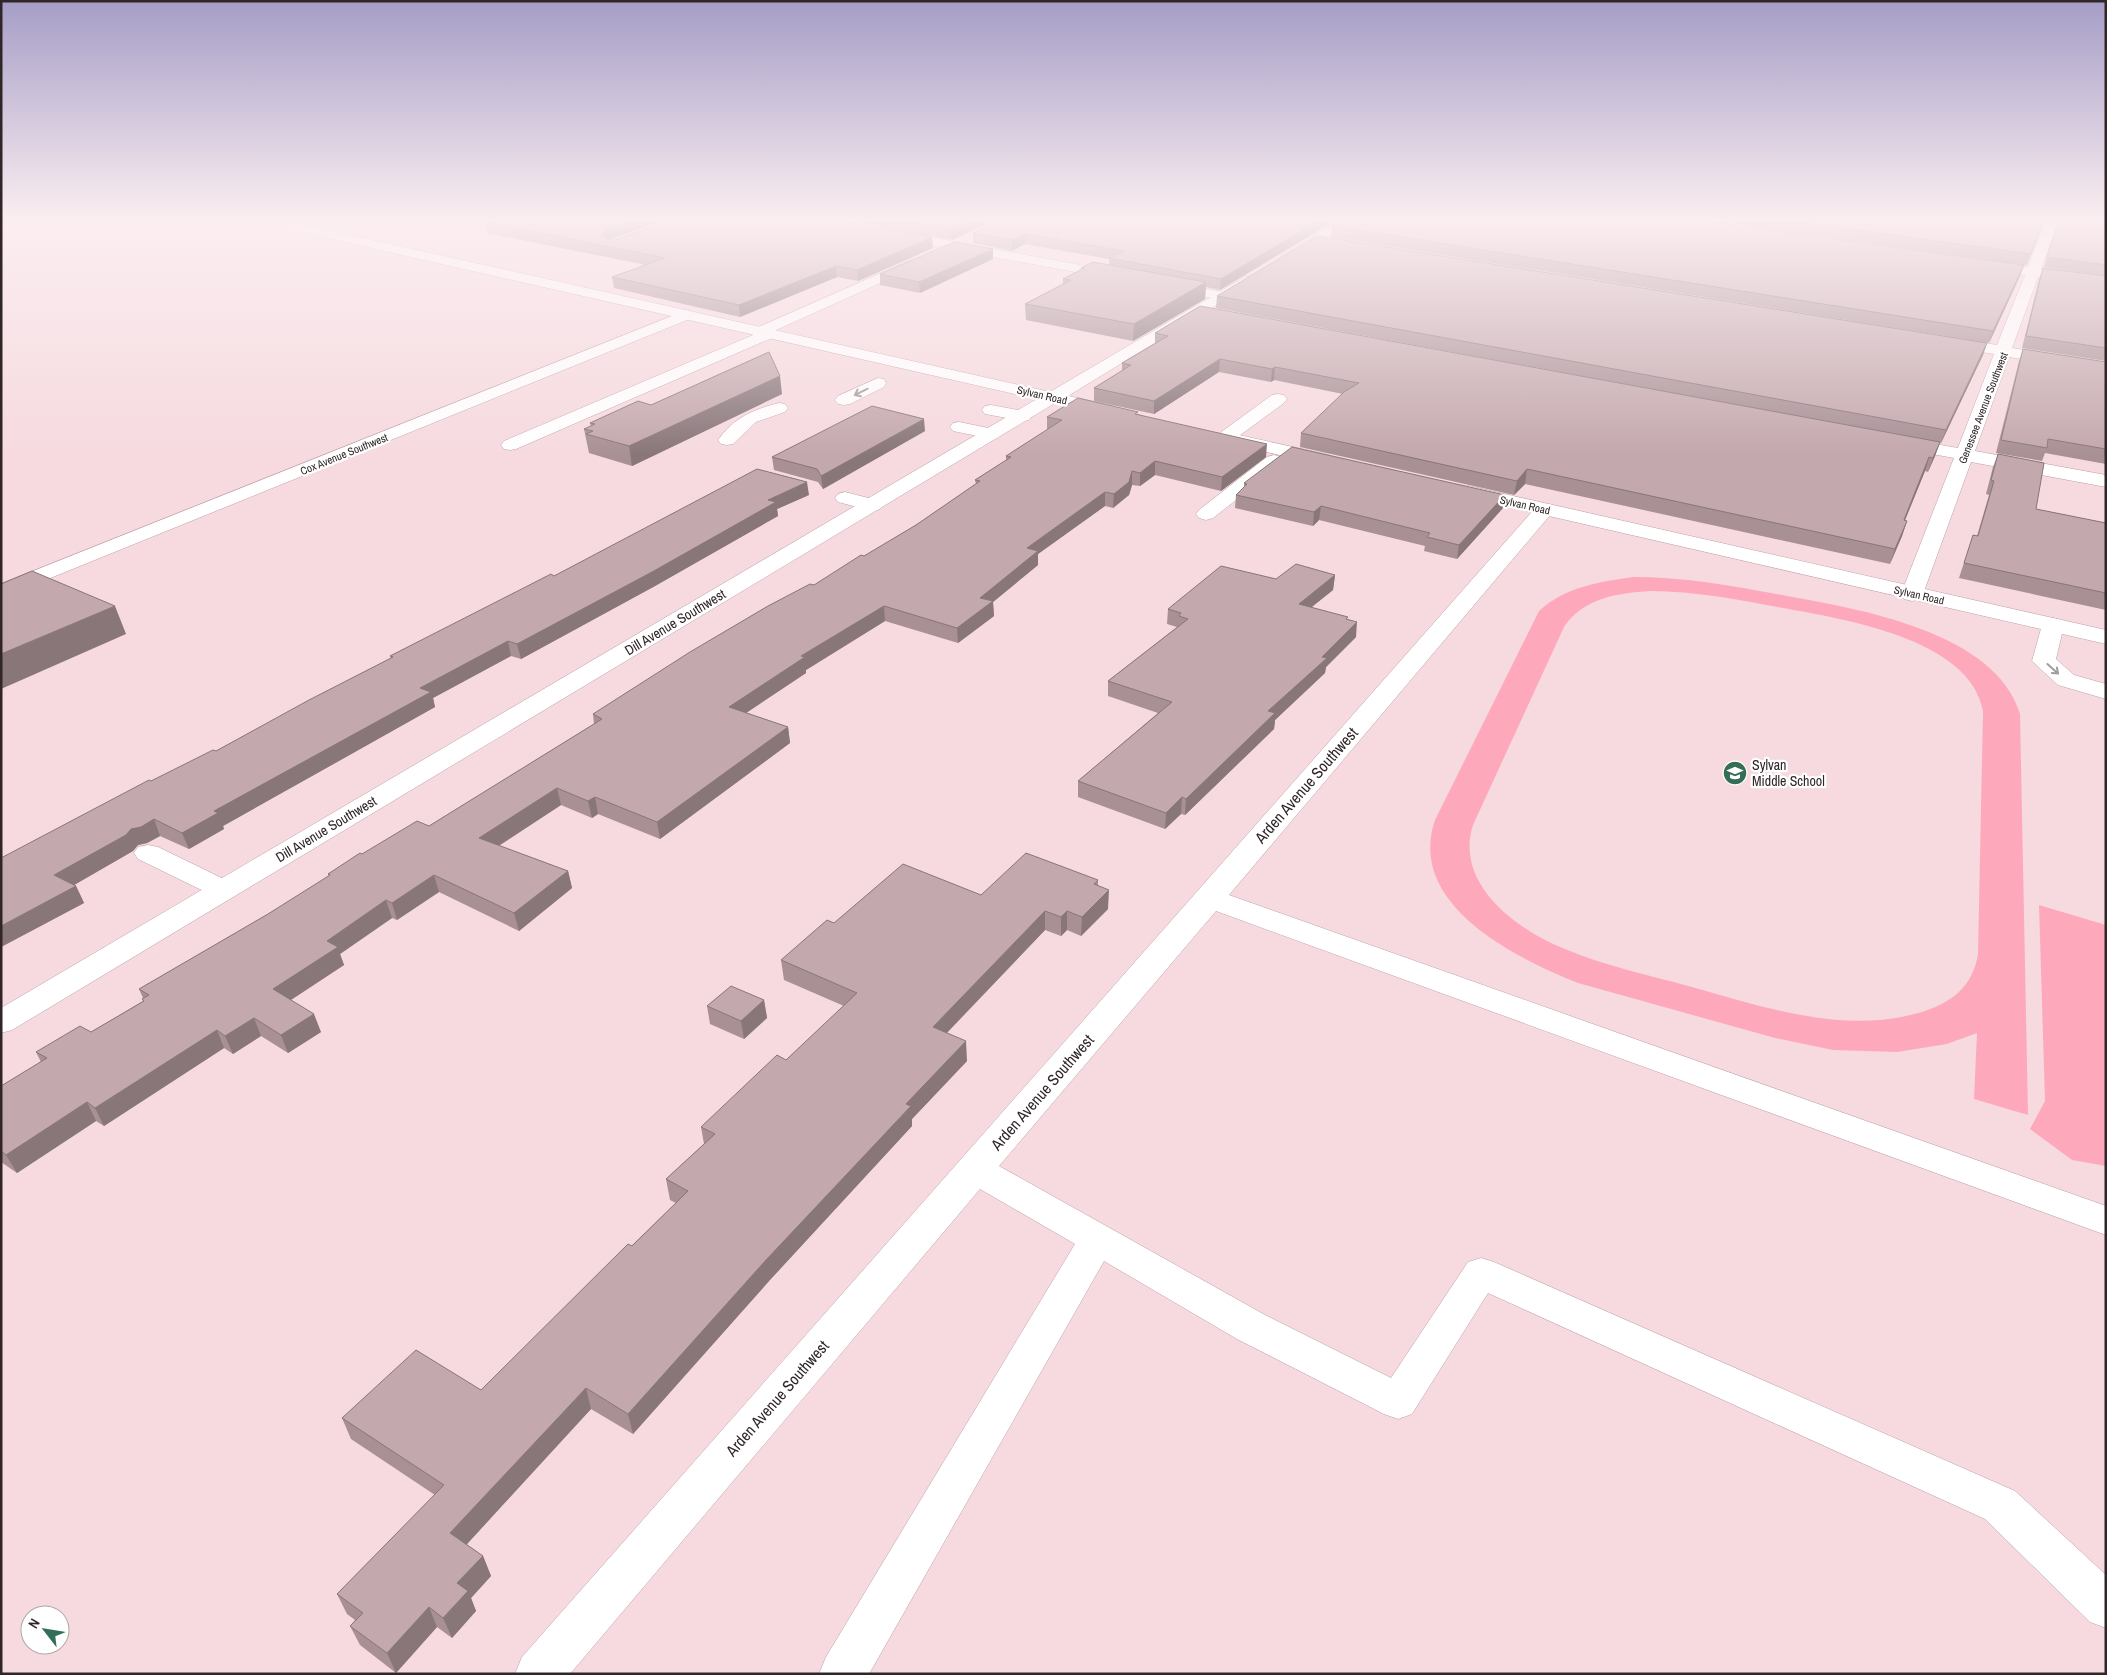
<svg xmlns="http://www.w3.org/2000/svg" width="2107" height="1675" viewBox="0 0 2107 1675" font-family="'Archivo Narrow',sans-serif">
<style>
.green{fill:#fea9bb;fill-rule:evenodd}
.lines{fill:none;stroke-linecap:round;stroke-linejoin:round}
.minor-casing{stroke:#bca1a6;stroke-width:1}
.major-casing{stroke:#bca1a6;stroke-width:1}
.minor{fill:#fff;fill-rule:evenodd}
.major{fill:#fff;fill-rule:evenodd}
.wall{fill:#a89095}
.shaded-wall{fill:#887679}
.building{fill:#c3a8ad;stroke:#887679}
.oneway{stroke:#a29d9e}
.labels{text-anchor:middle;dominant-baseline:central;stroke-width:4.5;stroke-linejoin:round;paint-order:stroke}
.far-street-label{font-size:11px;fill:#302628;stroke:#fff}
.street-label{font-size:14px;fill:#302628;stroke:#fff}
.poi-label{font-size:14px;fill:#302628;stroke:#fff;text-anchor:start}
.near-street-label{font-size:16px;fill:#302628;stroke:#fff}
</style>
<rect width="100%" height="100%" fill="#f6dadf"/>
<path class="green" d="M1633,577C1685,577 1735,586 1787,596C1859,609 1996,632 2020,714L2028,1115L1974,1099L1977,1033L1947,1044L1897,1052L1833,1050L1775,1038L1578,983C1516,958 1406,905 1435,820L1539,611C1565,587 1598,582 1633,577ZM1650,591C1696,591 1739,600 1783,608C1842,619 1970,638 1983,711L1978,954C1973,985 1954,1001 1925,1011C1846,1036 1768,1008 1692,987C1649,975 1605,966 1565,949C1517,930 1454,884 1473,825L1564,627C1583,598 1618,593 1650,591Z
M2039,905L2106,925V1166L2072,1160L2030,1129L2045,1101Z"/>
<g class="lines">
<g class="minor-casing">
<path id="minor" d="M1,221H23L22,224L1,229Z
M2046,221H2058L2041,269L2106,278V286L2038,277L2012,348L2106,363V373L2009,357L1975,451L2106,475V487L1971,462L1923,594L1920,599L1912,601L1904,599L1901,594L1954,458L1900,448L1894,447L1891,443L1894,439L1900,438L1958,448L1994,354L1949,347L1943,345L1941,342L1943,339L1949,337L1997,345L2025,275L1985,269L1978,265L1985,261L2028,267Z
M897,231L1118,272L1123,273L1125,276L1123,279L1118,280L892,238L890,235Z
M913,259L920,263L918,266L774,331L776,334L774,337L516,449L510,450L504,449L501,445L504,441L753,335L751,332L754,329Z
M1170,282L1223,292L1228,293L1230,296L1228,299L1223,300L1165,289L1163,286L1165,283Z
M687,310L692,312L695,315L692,318L1,598V584Z
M878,378L884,379L886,383L884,387L850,404L844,405L838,404L835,400L838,396Z
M1278,394L1284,395L1287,399L1284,403L1232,441L1226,442L1220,441L1217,437L1220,433L1272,395Z
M779,403L785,404L788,408L785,412L756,422L733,444L727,445L721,444L718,440C733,418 754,409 779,403Z
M991,405L1029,412L1032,416L1029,420L1023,421L985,414L982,410L985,406Z
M959,422L998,430L1001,434L998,438L992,439L953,431L950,427L953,423Z
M1274,455L1281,457L1283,461L1281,465L1213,518L1206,520L1199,518L1196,514L1199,510L1267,457Z
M845,492L880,501L883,505L880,509L873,511L838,502L835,498L838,494Z
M1544,504L1551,506L1554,510L1551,514L1229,895L2106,1206V1235L1216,911L999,1166L1265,1315L1391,1378L1468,1262L1481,1258L1494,1262L2015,1491L2106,1575V1628L2090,1622L1985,1519L1488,1293L1412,1414L1398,1419L1384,1414L1237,1339L1104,1261L869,1674H819L826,1657L1075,1244L980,1189L570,1674H515L522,1657L1537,506Z
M2053,618L2061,620L2064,625L2056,659L2074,675L2106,684V699L2058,685L2032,661L2042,625L2045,620Z
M148,845L158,847L234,884L238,890L234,896L224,899L214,896L138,859L134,853L138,847Z"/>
</g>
<g class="major-casing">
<path id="major" d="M264,221H288L1050,392L1245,277H1255L1257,280L1068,396L1114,406L1117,410L1114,414L1108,415L1055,403L12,1030L1,1033V1008L1037,399L270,225Z
M1338,221H1353L1294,259H1284L1282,256Z
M1230,433L1329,455L1331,459L1329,463L1322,465L1224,442L1221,438L1224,434Z
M1469,486L2106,630V644L1462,496L1459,492L1462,488Z"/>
</g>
<use href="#minor" class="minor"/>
<use href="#major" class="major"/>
</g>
<path class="wall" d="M662,221L609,240L933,248L858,281L837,277L740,317L614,288L612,277L646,265L487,233L485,222Z
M852,221H993L952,240Z
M1334,221L1220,290L1206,287L1205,299L1133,341L1026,320L1025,304L1063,284V279L1081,270V268L1109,265V259L1025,244L1012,251L973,243V233Z
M1716,221H2044L2027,265Z
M2059,221H2106V276L2044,267Z
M1332,226L2024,265L2020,276L1989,343L1331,237Z
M993,249V259L920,293L880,285V274Z
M2043,268L2106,276V361L2022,348L2039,279Z
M1217,296L1987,343L1983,355L1941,443H1940L1935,456L1928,472L1925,471L1905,520L1907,521L1902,536L1890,564L1525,484L1514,495L1300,447L1301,433L1343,394L1274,380L1271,382L1219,372L1154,414L1094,401V388L1122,371V363L1155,344V333L1775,412L1216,308Z
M2023,349L2106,362V464L2045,453L2042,461L1996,453L2019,361Z
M782,394L632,466L589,453L584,429L591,426L590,423L651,405Z
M1138,414L1266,457L1221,491L1155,475L1140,486L1132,485L1129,495L1113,508L1105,506L1038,554V565L993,602L994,616L958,643L885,621L806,670V673L746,713L788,727L790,743L660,839L598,814L592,818L561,805L499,846L568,871L572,888L519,931L439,892L397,920L392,918L340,954L344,965L291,1000L321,1032L288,1053L261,1036L233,1054L224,1048L104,1126L96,1121L17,1173L1,1162V1086L41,1062L36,1052L91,1032L143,1001L142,999L143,998L139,989L268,914L329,876L328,874L362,854L429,826L594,724L593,714L864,556L916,525L976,484L975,480L1006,461V456L1047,430V417Z
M925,431L823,489L818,482L774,470L772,457Z
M1998,454L2036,509L2106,523V610L1959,578L1973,535L1977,536L1989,495L1986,494L1993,467Z
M1244,483L1505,495L1503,508L1457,559L1424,551L1425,546L1319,520L1313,526L1235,508L1236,495L1244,487Z
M809,495L777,509L778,516L655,586L521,659L511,656L433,698L435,707L223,826L224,829L189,849L160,836L147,843L138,845L133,851L74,885L76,886L84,903L1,947L151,781L216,751L391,658L390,656L554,576Z
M1335,575L1333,590L1311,607L1348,619L1356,637L1326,667L1325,673L1275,720L1274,729L1185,815L1181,814L1165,829L1078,797V781L1158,713L1108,696V681L1177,627L1167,624L1168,609L1276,579Z
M1098,880V885L1108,909L1081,936L1067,930L1061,936L1045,930L947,1033L967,1061L912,1119V1126L769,1281L633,1434L591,1409L466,1544L483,1556L491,1576L471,1598L476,1611L452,1638L437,1627L396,1673L360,1645L350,1626L355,1620L347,1614L337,1594L435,1495L351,1439L342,1418L481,1390L676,1203L670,1200L666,1179L704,1144L701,1127L786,1060L844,1006L784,980L781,960L834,923L981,895Z
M764,1000L767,1018L744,1039L710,1024L707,1006Z"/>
<path class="shaded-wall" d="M631,221H662L607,240L602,235L606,230Z
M971,221H993L952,240L951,230Z
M1318,221H1334L1220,290L1221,279Z
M1025,234V244L1012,251V240Z
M932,237L933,248L858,281L857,270Z
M993,249V259L920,293L919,282Z
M2024,265L2020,276L1989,343L1993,331Z
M836,266L837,277L740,317L739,305Z
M1206,282L1205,299L1133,341L1134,324Z
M1987,343L1983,355L1941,443L1946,430Z
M1220,359L1219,372L1154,414V401Z
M1275,367L1274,380L1271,382L1272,369Z
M780,376L782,394L632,466L629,446Z
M924,419L925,431L823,489L821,476Z
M1940,442L1935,456L1928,472L1933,458Z
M1267,444L1266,457L1221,491L1222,477Z
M1929,457L1925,471L1899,535L1904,520Z
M1155,461V475L1140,486V473Z
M1527,469L1525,484L1514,495L1517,481Z
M1132,471V485L1129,495L1113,508L1114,494Z
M807,482L809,495L777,509L778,516L655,586L521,659L517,644L768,500Z
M1105,492V506L1038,554V565L993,602L994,616L958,643L957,628L980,598L1027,548Z
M1505,495L1503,508L1457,559L1459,545Z
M1321,506L1319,520L1313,526L1314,512Z
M1907,521L1902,536L1890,564L1895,549Z
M1335,575L1333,590L1297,619L1299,604Z
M115,606L126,634L1,689V654Z
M884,606L885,621L806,670V673L731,723L729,707L801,656Z
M1357,622L1356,637L1326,667L1325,673L1275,720L1274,729L1185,815L1186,799L1268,711Z
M508,641L511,656L433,698L435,707L223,826L224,829L189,849L182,833L214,811L420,688Z
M788,727L790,743L660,839L657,822Z
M557,788L561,805L484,855L479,838Z
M595,797L598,814L592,818L588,801Z
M1182,797L1181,814L1165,829L1166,813Z
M154,819L160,836L147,843L138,845L133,851L62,892L54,875L131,829Z
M568,871L572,888L519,931L514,913Z
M434,875L439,892L397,920L392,903Z
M76,886L84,903L1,947V926Z
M1109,890L1108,909L1081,936L1082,917Z
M386,900L392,918L340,954L344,965L280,1007L273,989L327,941Z
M1045,911V930L934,1046L933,1027Z
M1067,911V930L1061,936V917Z
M764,1000L767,1018L744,1039L741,1021Z
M314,1014L321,1032L288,1053L281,1035Z
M254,1018L261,1036L233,1054L225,1036Z
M217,1030L224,1048L104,1126L95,1108Z
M966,1041L967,1061L912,1119V1126L769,1281L633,1434L628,1414L906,1104Z
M87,1102L96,1121L17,1173L6,1155Z
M586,1388L591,1409L458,1554L450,1533Z
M483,1556L491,1576L471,1598L476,1611L452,1638L443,1618L457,1583Z
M429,1607L437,1627L396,1673L387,1653Z"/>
<path class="building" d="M490,221H631L606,230L602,235L610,240L617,239L670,221H842L932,237L857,270L836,266L739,305L612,277L665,258L485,222Z
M905,221H971L951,230Z
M1002,221H1318L1221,279L1109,258L1124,251L1025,234L1012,240L973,233Z
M1341,221H1707L2024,265L1993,331L1332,226Z
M1791,221H2044L2031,254Z
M2059,221H2106V265L2047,257Z
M1317,236L1987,343L1946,430L1217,296Z
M954,242L993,249L919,282L880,274Z
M1093,262L1206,282L1134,324L1025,304L1071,280L1063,279L1084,268H1081Z
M2043,268L2106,276V348L2026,336Z
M1200,306L1940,442L1933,458L1929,457L1904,520L1907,521L1895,549L1527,469L1517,481L1301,433L1344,392L1359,383L1275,367L1272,369L1220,359L1154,401L1094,388L1131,365L1122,363L1168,336L1155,333Z
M2023,349L2106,362V449L2048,439L2047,448L2001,440Z
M769,352L780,376L629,446L586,434L593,431L584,429L595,424L590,423L638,401L651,405Z
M1078,398L1138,412L1135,414L1267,444L1222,477L1155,461L1140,473L1132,471L1129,482L1114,494L1105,492L1027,548L1038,551L980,598L993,601L957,628L884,606L801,656L805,657L729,707L788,727L657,822L595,797L588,801L557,788L479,838L568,871L514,913L434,875L392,903L386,900L327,941L338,947L273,989L314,1014L281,1035L254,1018L225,1036L217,1030L95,1108L87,1102L6,1155L1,1151V1086L47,1058L36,1052L80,1026L91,1032L144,1001L142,999L149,995L139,989L268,914L330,875L328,874L360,853L362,854L417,821L429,826L602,719L593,714L690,652L768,606L810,584L814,585L861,555L864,556L916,525L980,481L975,480L1011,457L1006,456L1062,420L1047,417Z
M872,406L924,419L821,476L817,469L772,457Z
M1292,447L1505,495L1459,545L1427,537L1430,533L1321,506L1314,512L1236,495L1247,484L1244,483Z
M1998,454L2044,463L2036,509L2106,523V593L1964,563L1973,535L1978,536L1994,481L1991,480Z
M757,469L807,482L768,500L776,502L652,572L517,644L508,641L420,688L431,692L214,811L218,813L182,833L154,819L141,827L131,829L126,835L54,875L76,886L1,926V858L149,780L151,781L213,750L216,751L309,700L393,657L390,656L551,574L554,576Z
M1296,564L1335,575L1299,604L1348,617L1346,619L1357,622L1322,657L1327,658L1268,711L1275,713L1186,799L1182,797L1166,813L1078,781L1172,702L1108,681L1188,619L1179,616L1181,613L1168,609L1221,566L1276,579Z
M32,571L115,606L1,654V584Z
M1026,853L1098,880L1094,884L1109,890L1082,917L1067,911L1061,917L1045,911L933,1027L966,1041L906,1104L911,1106L766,1260L628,1414L586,1388L450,1533L483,1556L457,1583L468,1591L443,1618L429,1607L387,1653L350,1626L363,1613L337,1594L444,1485L342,1418L416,1350L481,1390L628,1244L632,1246L688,1191L666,1179L715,1134L701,1127L777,1055L786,1060L857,993L781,960L827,920L834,923L903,864L981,895Z
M731,986L764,1000L741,1021L707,1006Z"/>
<defs><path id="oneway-shaft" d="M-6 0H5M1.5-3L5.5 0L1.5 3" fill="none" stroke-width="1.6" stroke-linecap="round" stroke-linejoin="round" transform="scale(1.25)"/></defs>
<g class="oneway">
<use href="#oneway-shaft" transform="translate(861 392) rotate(154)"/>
<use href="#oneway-shaft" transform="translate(2053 669) rotate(42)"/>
</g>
<linearGradient id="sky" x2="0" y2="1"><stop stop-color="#a59dc6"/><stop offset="0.48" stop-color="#fbeef1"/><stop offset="1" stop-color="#fbeef1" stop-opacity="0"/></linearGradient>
<rect width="2107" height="456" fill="url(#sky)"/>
<defs>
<g id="school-disc" transform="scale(1.25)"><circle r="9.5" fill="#346e58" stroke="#fff"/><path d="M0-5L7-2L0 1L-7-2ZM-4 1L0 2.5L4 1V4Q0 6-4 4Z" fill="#fff"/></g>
</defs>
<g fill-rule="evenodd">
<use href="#school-disc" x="1735" y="773"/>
</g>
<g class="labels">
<g class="far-street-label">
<text transform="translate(1042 395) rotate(13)">Sylvan Road</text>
<text transform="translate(1983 408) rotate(-69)">Genessee Avenue Southwest</text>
<text transform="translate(344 454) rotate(-22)">Cox Avenue Southwest</text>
<text transform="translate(1525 505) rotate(13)">Sylvan Road</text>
<text transform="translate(1919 595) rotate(13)">Sylvan Road</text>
</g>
<g class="street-label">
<text transform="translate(675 622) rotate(-31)">Dill Avenue Southwest</text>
<text transform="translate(326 829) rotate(-31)">Dill Avenue Southwest</text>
</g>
<g class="poi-label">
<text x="1752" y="765">Sylvan<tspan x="1752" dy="16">Middle School</tspan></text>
</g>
<g class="near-street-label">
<text transform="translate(1306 785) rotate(-49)">Arden Avenue Southwest</text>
<text transform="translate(1042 1092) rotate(-49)">Arden Avenue Southwest</text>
<text transform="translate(777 1398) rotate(-49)">Arden Avenue Southwest</text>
</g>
</g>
<rect width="2107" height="1675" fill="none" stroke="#302628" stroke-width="5"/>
<g transform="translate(45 1630) rotate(301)"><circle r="24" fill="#ffffff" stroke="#aca8a9"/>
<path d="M0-4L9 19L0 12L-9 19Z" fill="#346e58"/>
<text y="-8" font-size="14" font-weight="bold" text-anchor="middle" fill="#302628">N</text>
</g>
</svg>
